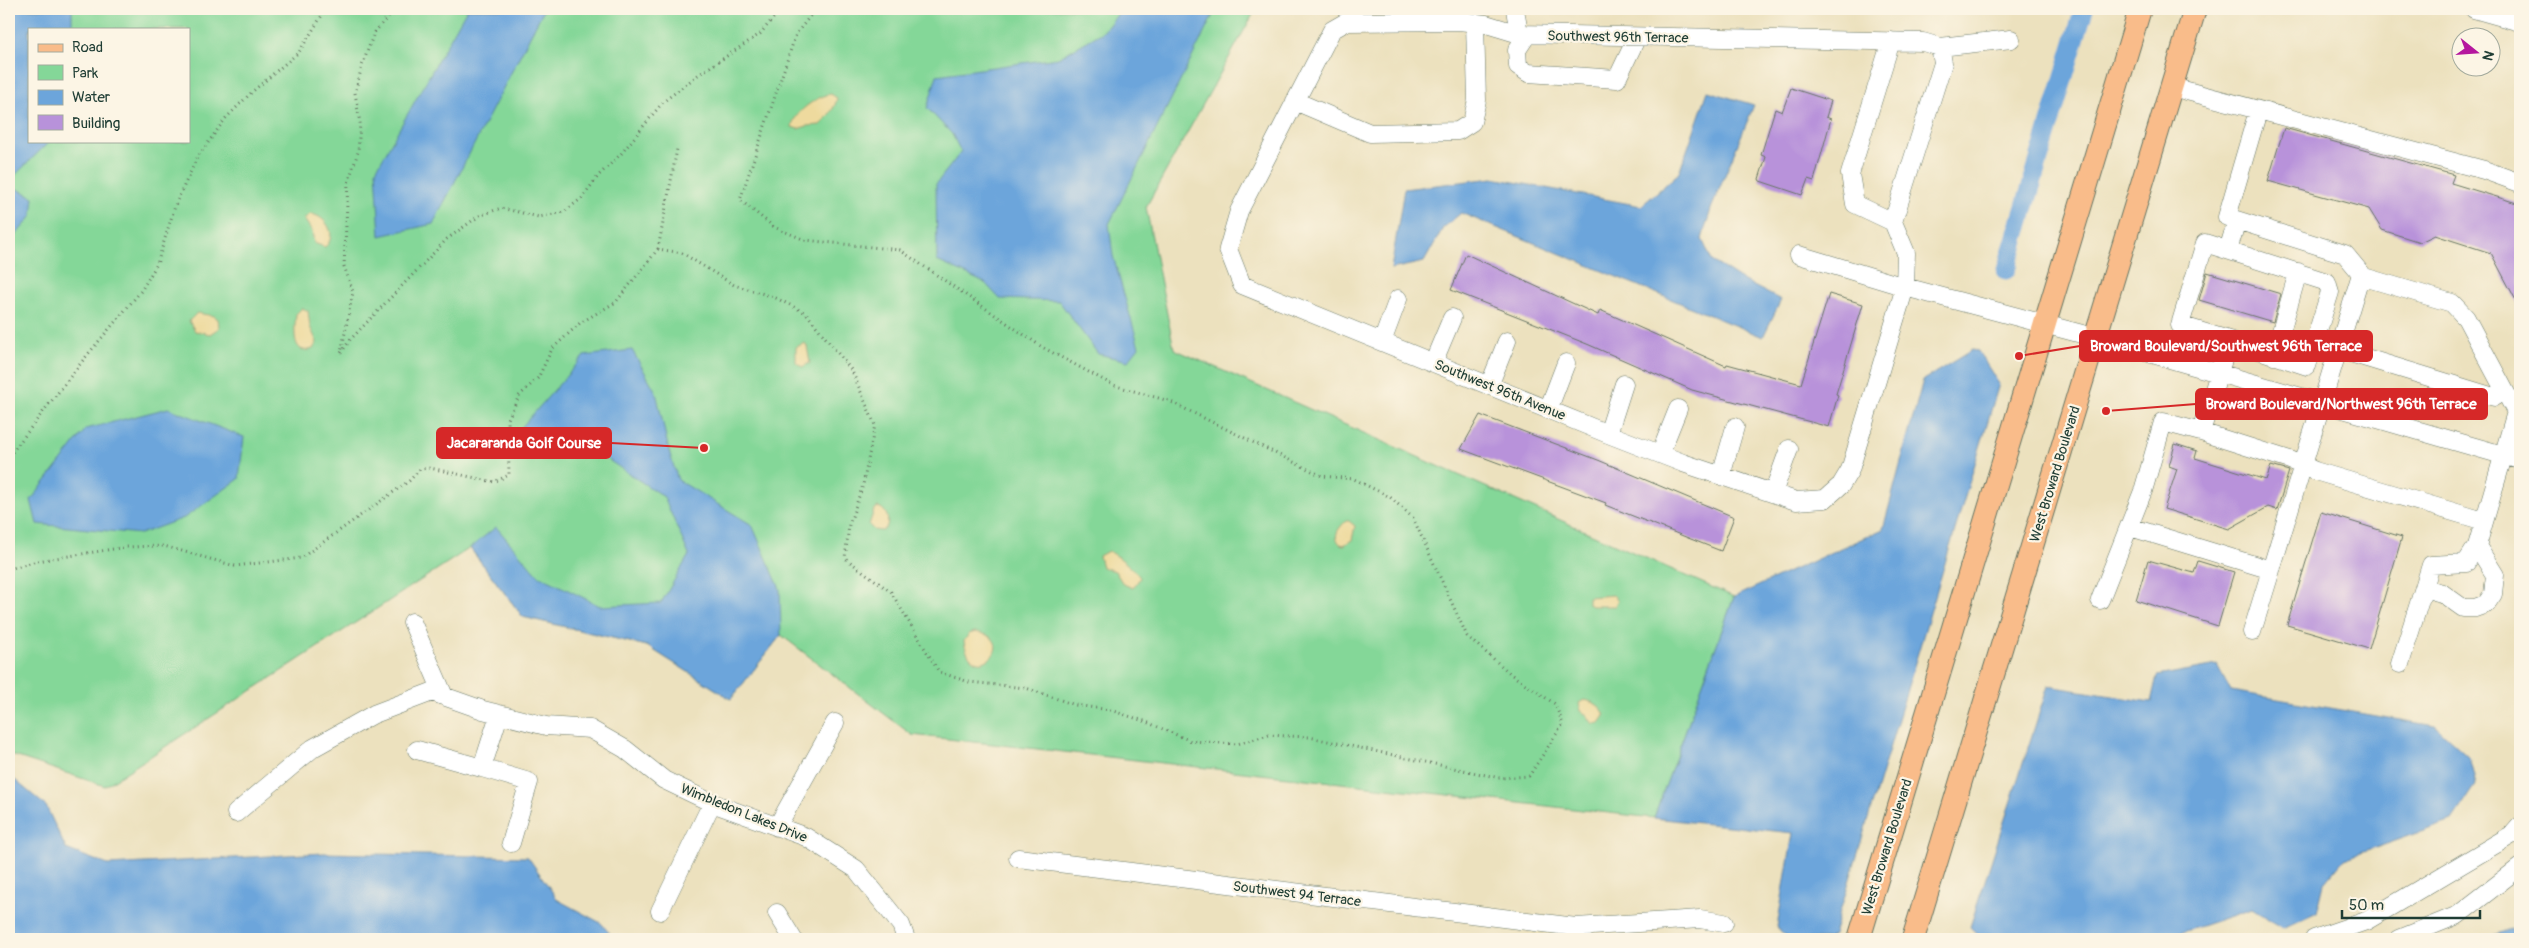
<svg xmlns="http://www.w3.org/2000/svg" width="2529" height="948" viewBox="0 0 2529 948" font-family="Pangolin,sans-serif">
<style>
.green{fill:#84d798;stroke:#528a66;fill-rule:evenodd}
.sand{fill:#eeda9e;stroke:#868c69}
.water{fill:#6ca5db;stroke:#467188}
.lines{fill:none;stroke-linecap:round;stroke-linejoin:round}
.canal{stroke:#6ca5db;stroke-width:19}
.building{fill:#b892da}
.minor-casing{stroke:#677664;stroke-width:19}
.major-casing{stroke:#677664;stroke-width:24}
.path{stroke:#677664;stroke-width:3;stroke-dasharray:1 4;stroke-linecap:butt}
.minor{stroke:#fff;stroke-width:18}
.major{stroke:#f9bc8a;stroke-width:22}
.labels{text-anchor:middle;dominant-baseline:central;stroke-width:4.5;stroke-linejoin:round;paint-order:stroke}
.street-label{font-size:14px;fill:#1f3d34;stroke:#fcf5e5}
.leader{fill:none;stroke:#d62828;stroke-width:2}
.callout-dot{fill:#d62828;stroke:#fcf5e5;stroke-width:2}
.callout{fill:#d62828;stroke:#d62828;stroke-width:2}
.callout-label{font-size:15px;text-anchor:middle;font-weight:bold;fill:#fff}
</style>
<rect width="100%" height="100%" fill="#fcf5e5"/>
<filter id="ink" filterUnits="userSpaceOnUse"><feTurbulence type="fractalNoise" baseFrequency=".02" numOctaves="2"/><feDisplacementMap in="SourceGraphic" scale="10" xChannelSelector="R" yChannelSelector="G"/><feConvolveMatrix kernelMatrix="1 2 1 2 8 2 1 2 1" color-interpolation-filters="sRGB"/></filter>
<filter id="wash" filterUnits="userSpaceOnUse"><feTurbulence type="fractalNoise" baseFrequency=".0096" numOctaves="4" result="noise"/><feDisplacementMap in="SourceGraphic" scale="20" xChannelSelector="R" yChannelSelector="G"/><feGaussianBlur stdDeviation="1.12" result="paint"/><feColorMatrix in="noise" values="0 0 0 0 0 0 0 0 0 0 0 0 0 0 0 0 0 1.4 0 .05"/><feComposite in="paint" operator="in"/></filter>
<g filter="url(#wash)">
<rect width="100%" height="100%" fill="#ece1be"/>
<path class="green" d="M9,9H1256L1146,207L1174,349L1734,597L1654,818L912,735L781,635L731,699L647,646L523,617L470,548L105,786L9,754ZM29,29H189V141H29Z"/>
<path class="sand" d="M831,94L837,98C836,107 826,119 820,125L807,126L798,129L792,127C793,113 817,96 831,94Z
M310,214C325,215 339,235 325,247L314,243L312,231L304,219Z
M302,308L308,311L310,327L317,342L313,349C290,357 295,327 296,314Z
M197,313L214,316L218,319L219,328L210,334L195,331L189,321Z
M805,343L807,346L810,363L802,367L796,362V347Z
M878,507C887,509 890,521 886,528L882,531L874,530L869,525L874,510Z
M1346,521H1349L1355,526L1352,540L1344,545L1340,544C1332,535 1339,528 1346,521Z
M1108,551C1115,553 1138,572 1140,578L1133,588L1123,584L1115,571L1102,567L1099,556Z
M1613,595L1618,600L1615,606H1591L1588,604V597Z
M975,632C1024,638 972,691 964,641L969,634Z
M1584,700C1593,701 1603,707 1605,716L1600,723L1593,724L1587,715L1581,711L1579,703Z"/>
<path class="water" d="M9,9H72V29H29V141H50L9,181Z
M467,9H544L433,224L380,236L376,170Z
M1122,9H1216L1109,224L1113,256L1139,347L1128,361L1098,354L1059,301L1000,299L985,283L937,261L936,184L961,152L952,134L927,108L937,75L1058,58L1103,32Z
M1708,91L1754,105L1711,209L1702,239L1712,261L1742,280L1781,300L1763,337L1461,213L1443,228L1424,262L1391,269L1404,189L1493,178L1641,206L1679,173Z
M9,185L34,197L32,216L9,243Z
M632,350L656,392L669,451L678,480L752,525L780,589L781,635L731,699L647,646L523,617L470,548L496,527L538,575L600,606L661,603L689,555L664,497L601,455L522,446L520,429L584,356Z
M1972,350L1978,351L1999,384L1833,935L1827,939H1788L1777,927L1793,833L1654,818L1734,597L1883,529L1923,380Z
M168,408L244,437L239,479L184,518L140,534L37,524L31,500L86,429Z
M2217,665L2231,691L2435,726L2469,757L2476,785L2452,821L2344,859L2324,883L2317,912L2283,928L2252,909L2162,939H1982L1970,927L2048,686L2151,702L2157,676Z
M9,775L46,806L66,849L108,865L323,853L528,857L558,900L601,923L614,939H9Z
M2520,925V939H2487L2490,937Z"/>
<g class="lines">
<path class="canal" d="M2006,270L2084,9"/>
</g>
<g id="blocks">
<path class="building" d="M1791,88L1831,101L1826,117L1831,119L1814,181L1808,179L1802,195L1760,181L1759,179L1766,157L1761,155L1775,109L1782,112Z
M2284,128L2454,175L2451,183L2520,204V308L2491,253L2435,235L2420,242L2382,230L2369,209L2268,181Z
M1466,254L1598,315L1600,310L1726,366L1727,364L1801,384L1829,294L1863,304L1836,394L1838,395L1829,427L1692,390L1587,344L1451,290Z
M2207,272L2281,294L2273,322L2199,300Z
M1480,415L1598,460L1734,517L1721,551L1605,505L1606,503L1461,449Z
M2175,444L2197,451L2195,458L2266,480L2271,466L2289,471L2277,510L2268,507L2229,529L2164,509L2177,469L2169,466Z
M2321,512L2402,537L2369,649L2287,625Z
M2148,560L2194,573L2198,561L2234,572L2218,626L2136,600Z"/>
</g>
</g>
<g filter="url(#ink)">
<use href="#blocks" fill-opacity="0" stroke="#677664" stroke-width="1"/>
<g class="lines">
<g class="minor-casing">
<path id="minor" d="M1515,9L1519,34
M2474,9L2520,22
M1459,21L1486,24L1519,34L1923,42L1940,47L1943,63L1893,222L1906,253L1905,287L1850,470L1841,485L1825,499L1796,501L1683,463L1608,434L1242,285L1228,249L1239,211L1332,30L1346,22Z
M1527,35L1517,50L1518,66L1528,73L1617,79L1637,37
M1891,41L1850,174L1855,204L1893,222
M1940,47L2011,39
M2172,87L2484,170L2520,183
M1295,101L1370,133L1458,131L1472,122L1477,100L1475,23
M2258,111L2227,217L2345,254L2364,277L2452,303L2466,318L2516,412L2477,546L2466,563L2431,565L2400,664
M2228,250L2237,220
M1799,255L1905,287L2097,338L2520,460
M1382,342L1398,299
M2337,349L2494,397L2504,390
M2274,356L2298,272
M1433,363L1452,318
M1489,386L1507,341
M1548,410L1566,363
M2201,432L2290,460L2315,471L2484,521
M1608,434L1624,384
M1660,454L1678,409
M1721,476L1735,427
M1773,493L1789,449
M2130,527L2271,570L2252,632
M2271,570L2361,274
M2424,588L2442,593L2463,608H2475L2486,604L2493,594L2495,575L2477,546
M2100,600L2143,491L2163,422L2201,432L2229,340L2307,366L2330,292L2327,282L2205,243L2180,325L2229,340
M412,622L444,696
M417,750L482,768L499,715
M482,768L529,782L511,843
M236,813L313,748L374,714L432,692L483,710L546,726L590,729L625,749L664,780L712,803L806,837L856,869L901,925L906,939
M777,827L835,723
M1018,858L1576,927L1583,939
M660,911L712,803
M777,913L793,939
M1576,927L1700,919L1724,923
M2314,939L2366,921L2513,834L2520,826
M2399,939L2458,915L2520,867"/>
</g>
<g class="major-casing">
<path id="major" d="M1859,939L2140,9
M1913,939L2195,9"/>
</g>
<path class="path" d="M395,9L374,33L362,66L355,93L360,123L358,152L348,183L344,266L353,292L341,353L350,340L447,239L479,216L501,208L539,217L564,212L582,198L599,175L621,154L663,102L698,75L760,34L781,9
M658,249L677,149
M9,456L84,359L141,291L157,264L176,203L197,158L226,118L253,91L299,52L326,9
M9,569L37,561L126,547L164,546L235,566L301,558L409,481L420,469L430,468L494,482L509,475L508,419L519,396L538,378L552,349L580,323L616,302L658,249L682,253L734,285L774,297L806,313L852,371L875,425L863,485L849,525L845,558L891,592L939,672L969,682L1026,688L1075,705L1110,710L1144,721L1191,741L1237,744L1269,735L1309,737L1500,778L1529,776L1563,724L1555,704L1512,675L1467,636L1413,518L1390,497L1354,479L1322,476L1169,401L1113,385L1042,347L900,250L805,240L774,227L740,200L796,34L811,15L821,9"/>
<use href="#minor" class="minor"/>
<use href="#major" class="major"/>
</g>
</g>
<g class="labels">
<g class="street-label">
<text transform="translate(1618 37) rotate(1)">Southwest 96th Terrace</text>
<text transform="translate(1500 390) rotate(22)">Southwest 96th Avenue</text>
<text transform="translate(2055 474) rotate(-73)">West Broward Boulevard</text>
<text transform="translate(744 813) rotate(22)">Wimbledon Lakes Drive</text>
<text transform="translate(1887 847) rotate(-73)">West Broward Boulevard</text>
<text transform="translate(1297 894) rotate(7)">Southwest 94 Terrace</text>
</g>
</g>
<path class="leader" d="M2019 356L2080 346M2106 411L2196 404M704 448L611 443"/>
<g class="callout-dot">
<circle cx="2019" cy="356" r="5"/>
<circle cx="2106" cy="411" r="5"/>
<circle cx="704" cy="448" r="5"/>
</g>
<g class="callout">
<rect x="2080" y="331" width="292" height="30" rx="5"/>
<rect x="2196" y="389" width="291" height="30" rx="5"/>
<rect x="437" y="428" width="174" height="30" rx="5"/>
</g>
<g class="callout-label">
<text x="2226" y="351">Broward Boulevard/Southwest 96th Terrace</text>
<text x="2341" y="409">Broward Boulevard/Northwest 96th Terrace</text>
<text x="524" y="448">Jacararanda Golf Course</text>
</g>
<rect width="2529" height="948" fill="none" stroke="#fcf5e5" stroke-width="30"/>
<rect x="28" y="28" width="162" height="115" fill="#fcf5e5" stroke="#a4ab9e"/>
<rect x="38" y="44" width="25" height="8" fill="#f9bc8a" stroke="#a4ab9e"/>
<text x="72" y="52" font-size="15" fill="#1f3d34">Road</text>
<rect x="38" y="65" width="25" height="15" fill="#84d798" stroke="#a4ab9e"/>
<text x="72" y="78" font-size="15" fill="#1f3d34">Park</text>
<rect x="38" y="90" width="25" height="15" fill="#6ca5db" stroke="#a4ab9e"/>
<text x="72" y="102" font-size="15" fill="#1f3d34">Water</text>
<rect x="38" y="115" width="25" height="15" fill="#b892da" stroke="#a4ab9e"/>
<text x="72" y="128" font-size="15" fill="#1f3d34">Building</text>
<g transform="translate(2476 52) rotate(107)"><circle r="24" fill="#fcf5e5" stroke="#a4ab9e"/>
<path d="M0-4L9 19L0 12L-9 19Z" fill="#b5179e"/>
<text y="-8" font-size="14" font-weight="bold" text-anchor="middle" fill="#1f3d34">N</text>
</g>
<path d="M2342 910v8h138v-8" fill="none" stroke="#1f3d34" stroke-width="2.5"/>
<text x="2349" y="910" font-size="15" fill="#1f3d34" stroke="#fcf5e5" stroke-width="4" paint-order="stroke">50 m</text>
</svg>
